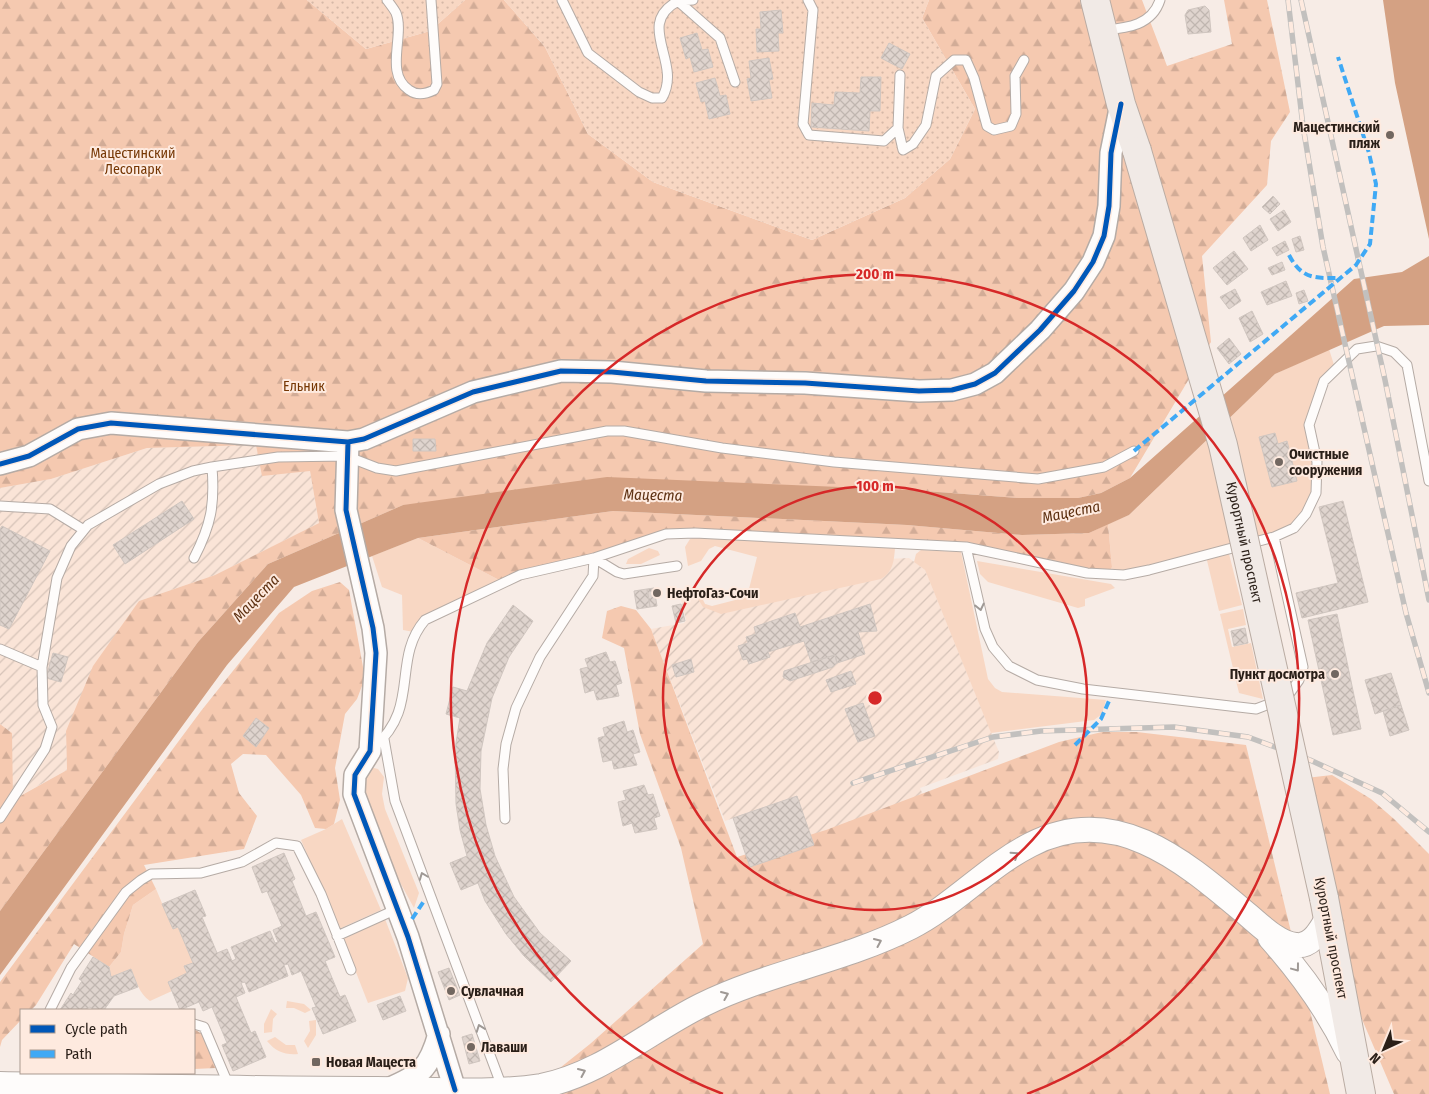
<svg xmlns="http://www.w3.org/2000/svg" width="1429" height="1094" viewBox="0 0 1429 1094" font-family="'Fira Sans Condensed',sans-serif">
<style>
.industrial{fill:url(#industrial-furrows)}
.grass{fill:#f8d7c3}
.forest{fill:url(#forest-firs)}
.park{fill:url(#park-dots)}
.water{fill:#d4a183}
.building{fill:url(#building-cross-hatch);stroke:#d0c6c0}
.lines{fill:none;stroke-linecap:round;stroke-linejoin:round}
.service-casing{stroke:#b5aba5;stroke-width:11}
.tertiary-casing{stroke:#b5aba5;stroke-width:24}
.secondary-casing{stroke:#b5aba5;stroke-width:26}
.primary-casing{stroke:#baaca3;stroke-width:30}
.service{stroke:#fefcfb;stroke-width:9}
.tertiary{stroke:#fefcfb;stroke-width:21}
.secondary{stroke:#fefcfb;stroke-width:24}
.primary{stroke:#f1eae6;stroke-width:28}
.rail-casing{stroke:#c2c0be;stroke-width:5.5}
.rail{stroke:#feeadf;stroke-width:4;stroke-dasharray:11;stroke-linecap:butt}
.primary-bridge-casing{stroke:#baaca3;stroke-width:30;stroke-linecap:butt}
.primary-bridge{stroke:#f1eae6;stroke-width:28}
.quiet{stroke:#3fa9f5;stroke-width:4;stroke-dasharray:8 4;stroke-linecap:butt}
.cycleway-casing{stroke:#feeadf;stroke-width:8}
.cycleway{stroke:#0057b8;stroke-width:5}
.oneway{stroke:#9f9995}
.ring{fill:none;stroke:#d62828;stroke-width:2.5}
.poi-dot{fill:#726760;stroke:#feeadf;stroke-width:2}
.labels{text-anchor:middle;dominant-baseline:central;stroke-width:4;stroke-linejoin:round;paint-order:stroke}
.poi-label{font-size:14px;font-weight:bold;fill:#2a1f18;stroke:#feeadf;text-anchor:start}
.park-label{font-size:14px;fill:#763704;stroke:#feeadf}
.street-label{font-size:14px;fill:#2a1f18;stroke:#feeadf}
.water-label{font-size:15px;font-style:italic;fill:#5e3112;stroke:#feeadf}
.centre{fill:#d62828;stroke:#feeadf;stroke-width:2.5}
.ring-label{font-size:15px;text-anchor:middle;font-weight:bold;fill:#d62828;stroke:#feeadf;stroke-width:4;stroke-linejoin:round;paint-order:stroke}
</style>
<defs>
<pattern id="industrial-furrows" width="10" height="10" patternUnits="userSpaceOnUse" patternTransform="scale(1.25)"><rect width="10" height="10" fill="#fae4d7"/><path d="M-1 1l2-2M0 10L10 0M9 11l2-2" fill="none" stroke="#d6c3b8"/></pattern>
<pattern id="forest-firs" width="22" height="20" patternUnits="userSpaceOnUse" patternTransform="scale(1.25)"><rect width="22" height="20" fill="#f5c9b0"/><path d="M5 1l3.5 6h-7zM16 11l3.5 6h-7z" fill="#d2ac97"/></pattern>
<pattern id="park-dots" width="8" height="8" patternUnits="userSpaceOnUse" patternTransform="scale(1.25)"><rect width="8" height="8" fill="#f8d7c3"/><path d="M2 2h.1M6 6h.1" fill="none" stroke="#d5b8a7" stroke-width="1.8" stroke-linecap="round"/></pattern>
<pattern id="building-cross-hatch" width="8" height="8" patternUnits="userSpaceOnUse" patternTransform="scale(1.25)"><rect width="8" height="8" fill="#dfd4ce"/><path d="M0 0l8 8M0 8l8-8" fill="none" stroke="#c0b6b0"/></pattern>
</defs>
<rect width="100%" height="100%" fill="#f7ece6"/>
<path class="industrial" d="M257,445L259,460L310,471L319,523L215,575L139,601L66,731L67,770L12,800V733L0,724V488L51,479L147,448Z
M909,558L925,570L999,752L998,759L920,788L923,795L816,853L797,796L725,821L651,629L684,623L686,620L679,592L697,587L705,604L712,607L886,559Z"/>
<path class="grass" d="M1329,349L1335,368L1312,413L1316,493L1294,528L1227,546L1242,605L1219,611L1205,552L1184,560L1108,575L1112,567L1108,524L1129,515L1275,374Z
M695,537L895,548C894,561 893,572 881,579L721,614L703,607L692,589L697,588L705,604L712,606L747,597L757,557L715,546L709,549L701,561L688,566L685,547L690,539Z
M418,538L503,582L425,620L414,632L403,630L402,595L382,587L372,556Z
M649,548L658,551L660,555L641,564H626L628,559Z
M921,550L961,552L988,679L995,688L1002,692L1106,700L1102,714L1094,720L991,733L925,570L914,562L916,554Z
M977,561L1111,584L1115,588L1085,599V606L1078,608L988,582L980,574Z
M1243,609L1246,625L1228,629L1232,647L1251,643L1263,699L1239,693L1220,614Z
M370,767L378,769L384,777L382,794L385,809L419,893L414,908L396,875L366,799L363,774Z
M342,819L381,910L339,929L301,840L326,829Z
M156,889L173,929L178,927L193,963L184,966L187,973L168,982L172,991L150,1001C139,994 136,980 131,969L111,977L109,967L121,952L124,934L133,905Z
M385,919L408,978L405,991L368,1003L343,939Z
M287,1001L304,1004L311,1010L305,1013L294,1008H286Z
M271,1009L277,1014L273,1019L272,1032L264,1033V1024Z
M316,1020V1035L308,1048L304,1041L310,1031L309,1021Z
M275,1037L286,1045H295L298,1054C285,1055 276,1052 267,1041Z"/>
<path class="forest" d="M0,0H307L366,49L430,31L465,0H504L545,47L588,134L653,182L812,240L905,198L950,159L975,109L922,18L929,0H1142L1167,66L1232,44L1224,0H1267L1290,112L1271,141L1267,185L1202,256L1211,342L1130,478L1101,493L1078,498H1018L911,490L403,505L268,564L198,642L0,911V724L12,733L13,800L67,770L66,731L93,666L139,601L215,575L319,523L310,471L262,476L256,445L147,448L51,479L0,488Z
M613,511L907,525L1022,535L1089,533L1108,524L1112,567L1108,575L966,547L666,534L503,582L418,538Z
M340,582L349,590L365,678L357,699L345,714L335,768L340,800L334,824L326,829L315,828L301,795L266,755L243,754L231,764L239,793L257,816L244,849L144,865L156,889L133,905L124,934L121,952L109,967L74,944L36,1005L31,1010H21V1020L2,1040L0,1047V982L201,711L279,613L312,591Z
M621,606L636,610L651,629L737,857L826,830L1059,742L1102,732H1137L1246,745L1330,1094H531L536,1087L590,1044L703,944L681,848L640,734L624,648L602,638L607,611Z
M1332,775L1371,799L1394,819L1429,854V1094H1394L1358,1010L1306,778Z
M194,1029L202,1034L216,1068L194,1069Z"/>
<path class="park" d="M307,0H465L430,31L366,49Z
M504,0H929L922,18L975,109L950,159L905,198L812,240L653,182L588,134L545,47Z"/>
<path class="water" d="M1383,0H1429V239L1395,83Z
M1429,256V325L1384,326L1275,374L1129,515L1089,533L1022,535L907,525L613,511L418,538L294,587L227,665L0,975V911L198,642L268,564L403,505L607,477L911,490L1018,498H1078L1101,493L1130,478L1354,279L1402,272Z"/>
<path class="building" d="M1205,6L1209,10L1211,32L1188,34L1185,15L1188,10Z
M781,10L783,33H778L779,51L757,52L756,29H761L760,12Z
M697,33L702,50L708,49L713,67L694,72L690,57L686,59L680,38Z
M889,43L910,54L902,69L881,58Z
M769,58L773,79L769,80L772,98L751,101L747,79L751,78L749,61Z
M861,77H881L880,111H870L869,131L811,127L812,103L834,105L835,92L860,93Z
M715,78L720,96L726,95L730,114L709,119L705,101L701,102L696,83Z
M1273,196L1280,204L1270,214L1262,207Z
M1284,210L1291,222L1278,231L1270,219Z
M1260,225L1268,240L1251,251L1243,238Z
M1300,236L1304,250L1296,252L1292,239Z
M1285,241L1289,250L1277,256L1272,248Z
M1234,251L1248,269L1227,285L1213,268Z
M1282,262L1285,270L1272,275L1268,268Z
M1286,281L1292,296L1267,305L1261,292Z
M1235,289L1241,301L1229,309L1220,297Z
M1304,290L1308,301L1299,304L1296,293Z
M1252,311L1263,334L1250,342L1239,318Z
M1229,338L1241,354L1229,364L1217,348Z
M1275,433L1278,444L1287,441L1297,481L1272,487L1259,437Z
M413,439H435L436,451H413Z
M182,501L194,519L125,564L113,545Z
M1343,501L1368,602L1302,618L1296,593L1338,583L1319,507Z
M2,526L50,551L9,629L0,625V529Z
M654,588L657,606L650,607L647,589Z
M647,589L650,607L637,609L634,591Z
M681,604L685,621L676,623L672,606Z
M870,604L877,631L858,632L865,654L837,663L835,655L811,662L804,641L768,652L770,657L749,664L747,659L743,660L738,646L748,643L746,637L756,634L754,627L795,613L800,627Z
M513,605L533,621L509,657L492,698L481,751L480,789L486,825L495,856L514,897L540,933L571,961L551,982L524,956L506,934L485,901L478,883L461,890L450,863L467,856L460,830L456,804L455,749L460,718L446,714L453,687L467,691L487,643Z
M1337,614L1361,729L1333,735L1308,620Z
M1245,628L1248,643L1234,646L1231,631Z
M606,652L610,662L615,661L622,683L616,685L619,696L597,700L594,690L585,693L580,669L588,667L585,659Z
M53,653L68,657L61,682L46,678Z
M835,655L837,663L833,667L790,681L783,677L784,671Z
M691,659L694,672L676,677L672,665Z
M851,671L856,684L831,692L826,680Z
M1391,673L1401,705L1375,714L1365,680Z
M863,703L875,736L858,742L845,709Z
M1401,705L1409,730L1390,736L1383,711Z
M256,718L269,728L256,747L243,736Z
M624,721L627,732L633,730L640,752L633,754L637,765L614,769L612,760L603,762L598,738L605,736L603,728Z
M644,785L648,795L653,794L660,816L654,818L657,829L635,833L632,823L623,826L618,802L626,800L623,791Z
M797,796L814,845L750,867L733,818Z
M284,853L295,879L292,881L306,916L316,912L335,957L325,961L340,997L345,995L356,1021L323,1034L312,1008L316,1007L301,971L292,975L288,964L284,965L288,976L249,992L245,982L241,983L245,993L236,997L251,1033L255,1031L266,1057L233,1071L222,1045L227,1043L212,1007L203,1011L199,1002L180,1010L168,982L187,973L184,966L193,963L178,927L173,929L162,904L195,890L206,916L202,917L217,953L227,949L232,961L236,959L231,947L270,931L275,943L278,942L273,930L282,926L267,891L262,893L252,867Z
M93,957L109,967L111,977L131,969L138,987L114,996L104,1010H94L90,1007L84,1010H60L71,993L73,995L82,981L79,979Z
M449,968L460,995L449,1000L438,972Z
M400,996L406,1011L383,1020L377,1005Z
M472,1034L480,1061L469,1064L462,1037Z"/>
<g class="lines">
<g class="service-casing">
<path id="service" d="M387,0C390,4 394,9 396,13C405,36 384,73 409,90C417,96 426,94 434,90L437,84L431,0
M562,0L588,53L639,92L652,98H662C683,62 634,25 678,1L720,38L735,82
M808,0L813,10L803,124L809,135L884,141L898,128L900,75
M678,1L693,0
M1105,30C1128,28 1152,25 1160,0
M898,128L903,150L913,144L926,125L936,76L954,60H966L974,78L987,126L994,130L1011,126L1016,114L1015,76L1024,60
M0,506L50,509L84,530
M966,547L985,629L993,647L1009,666L1037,680L1083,689L1256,709L1287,697L1299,680L1303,667L1274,537
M194,558C211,525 215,505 212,467
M594,558L617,572L624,574L677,566
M0,649L42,667
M384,739L395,801L502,1087
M374,747C421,707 391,660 425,620L520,575L594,558L666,534L695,533L966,547L1087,573L1124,575L1149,570L1274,537L1294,528L1306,514L1316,493L1317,462L1309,425L1324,381L1357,349L1376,346L1394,352L1407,365L1429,481
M0,818L45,749L52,727L43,705L42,667L57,578L71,546L88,525L159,484L193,471L212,467L278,457L346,456L377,468L396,471L607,431H624L722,448L834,462L1038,479L1104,467L1134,451
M505,819L503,769L506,744L516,708L540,657L593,576L594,558
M337,936L397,909
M50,1010L71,968L126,892L141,880L151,874L201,873L242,862L276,843L297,846L321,894L351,970
M194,1024L204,1027L229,1086"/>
</g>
<g class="tertiary-casing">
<path id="tertiary" d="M348,442L346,510L373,628L376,653L370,751L355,775L354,794L408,937L455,1090
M0,464L29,456L78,429L111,423L348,442L364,439L473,392L561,371L612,372L706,381L805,383L919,391L952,390L975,384L995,373L1040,330L1074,291L1093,262L1104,236L1109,206L1111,153L1121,104
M388,1089C421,1075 429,1069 439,1034"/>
</g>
<g class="secondary-casing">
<path id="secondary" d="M1270,938C1301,973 1328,1010 1348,1052
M0,1084C125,1086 250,1089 376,1089C429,1089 489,1094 541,1086C600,1075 649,1031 702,1005C769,972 844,961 911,927C954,905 987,867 1030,845C1116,800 1186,863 1248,915C1260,925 1279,944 1296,945C1312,947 1320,930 1327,919"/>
</g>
<g class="primary-casing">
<path id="primary" d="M1095,0L1121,104L1137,151
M1324,898L1361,1094"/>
</g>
<use href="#service" class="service"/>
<use href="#tertiary" class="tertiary"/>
<use href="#secondary" class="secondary"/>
<use href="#primary" class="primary"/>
<g class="rail-casing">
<path id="rail" d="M1288,0L1303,126L1323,247L1406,613L1429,693
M1301,0L1385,380L1429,600
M853,783L993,737L1041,731L1174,727L1248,737L1310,760L1382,793L1429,832"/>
</g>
<use href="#rail" class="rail"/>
<g class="primary-bridge-casing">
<g id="primary-bridge">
<path id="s1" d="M1137,151L1223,445L1324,898"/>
</g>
</g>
<use href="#primary-bridge" class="primary-bridge"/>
<path class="quiet" d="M1289,255C1302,280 1316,278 1341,278
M1134,451L1356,265L1370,244L1376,184L1369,153L1338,57
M1075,745L1101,719L1109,701
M412,919L424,901"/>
<g class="cycleway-casing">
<path id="cycleway" d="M348,442L346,510L373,628L376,653L370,751L355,775L354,794L408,937L455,1090
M0,464L29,456L78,429L111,423L348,442L364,439L473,392L561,371L612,372L706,381L805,383L919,391L952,390L975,384L995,373L1040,330L1074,291L1093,262L1104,236L1109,206L1111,153L1121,104"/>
</g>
<use href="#cycleway" class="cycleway"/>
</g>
<defs><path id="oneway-chevron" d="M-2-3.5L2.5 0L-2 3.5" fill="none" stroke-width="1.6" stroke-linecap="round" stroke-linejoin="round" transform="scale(1.25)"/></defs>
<g class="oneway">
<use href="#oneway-chevron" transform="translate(980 607) rotate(77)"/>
<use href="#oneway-chevron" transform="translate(1015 855) rotate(-33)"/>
<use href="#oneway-chevron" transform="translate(423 876) rotate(-111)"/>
<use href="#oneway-chevron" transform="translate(878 942) rotate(-24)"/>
<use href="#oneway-chevron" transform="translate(1296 968) rotate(53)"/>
<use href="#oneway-chevron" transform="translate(725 995) rotate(-23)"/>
<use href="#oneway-chevron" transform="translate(480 1028) rotate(-110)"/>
<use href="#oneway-chevron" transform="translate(582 1072) rotate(-24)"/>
</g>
<g class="ring">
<circle cx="875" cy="698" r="212"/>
<path d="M723 1094A424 424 0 1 1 1027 1094"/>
</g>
<g class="poi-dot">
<circle cx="1390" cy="135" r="5"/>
<circle cx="1279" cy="462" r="5"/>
<circle cx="657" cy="593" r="5"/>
<circle cx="1335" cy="674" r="5"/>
<circle cx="451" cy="991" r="5"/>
<circle cx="471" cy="1047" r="5"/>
<rect x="311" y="1057" width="10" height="10" rx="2.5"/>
</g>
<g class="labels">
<g class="poi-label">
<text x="1380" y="127" text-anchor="end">Мацестинский<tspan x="1380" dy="16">пляж</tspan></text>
<text x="1289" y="454">Очистные<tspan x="1289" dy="16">сооружения</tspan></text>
<text x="667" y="593">НефтоГаз-Сочи</text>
<text x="1325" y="674" text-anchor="end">Пункт досмотра</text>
<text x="461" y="991">Сувлачная</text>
<text x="481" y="1047">Лаваши</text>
<text x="326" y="1062">Новая Мацеста</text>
</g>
<g class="park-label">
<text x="133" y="153">Мацестинский<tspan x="133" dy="16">Лесопарк</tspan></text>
<text x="304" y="386">Ельник</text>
</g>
<g class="street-label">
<text stroke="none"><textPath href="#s1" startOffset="406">Курортный проспект</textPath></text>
<text transform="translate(1331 938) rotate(79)">Курортный проспект</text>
</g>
<g class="water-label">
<text transform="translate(653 495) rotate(1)">Мацеста</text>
<text transform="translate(1071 512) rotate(-12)">Мацеста</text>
<text transform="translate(256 598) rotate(-46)">Мацеста</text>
</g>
</g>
<circle cx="875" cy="698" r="8" class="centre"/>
<g class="ring-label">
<text x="875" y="279">200 m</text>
<text x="875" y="491">100 m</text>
</g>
<rect x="20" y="1009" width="175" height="65" fill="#feeadf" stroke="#a9998f"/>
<rect x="30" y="1025" width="25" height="8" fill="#0057b8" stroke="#a9998f"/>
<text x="65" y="1034" font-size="15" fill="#2a1f18">Cycle path</text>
<rect x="30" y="1050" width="25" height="8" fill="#3fa9f5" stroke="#a9998f"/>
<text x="65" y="1059" font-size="15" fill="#2a1f18">Path</text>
<g transform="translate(1384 1049) rotate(224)" stroke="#feeadf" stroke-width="4" paint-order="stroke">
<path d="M0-4L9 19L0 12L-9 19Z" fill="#2a1f18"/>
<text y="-8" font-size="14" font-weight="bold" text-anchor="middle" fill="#2a1f18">N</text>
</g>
</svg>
